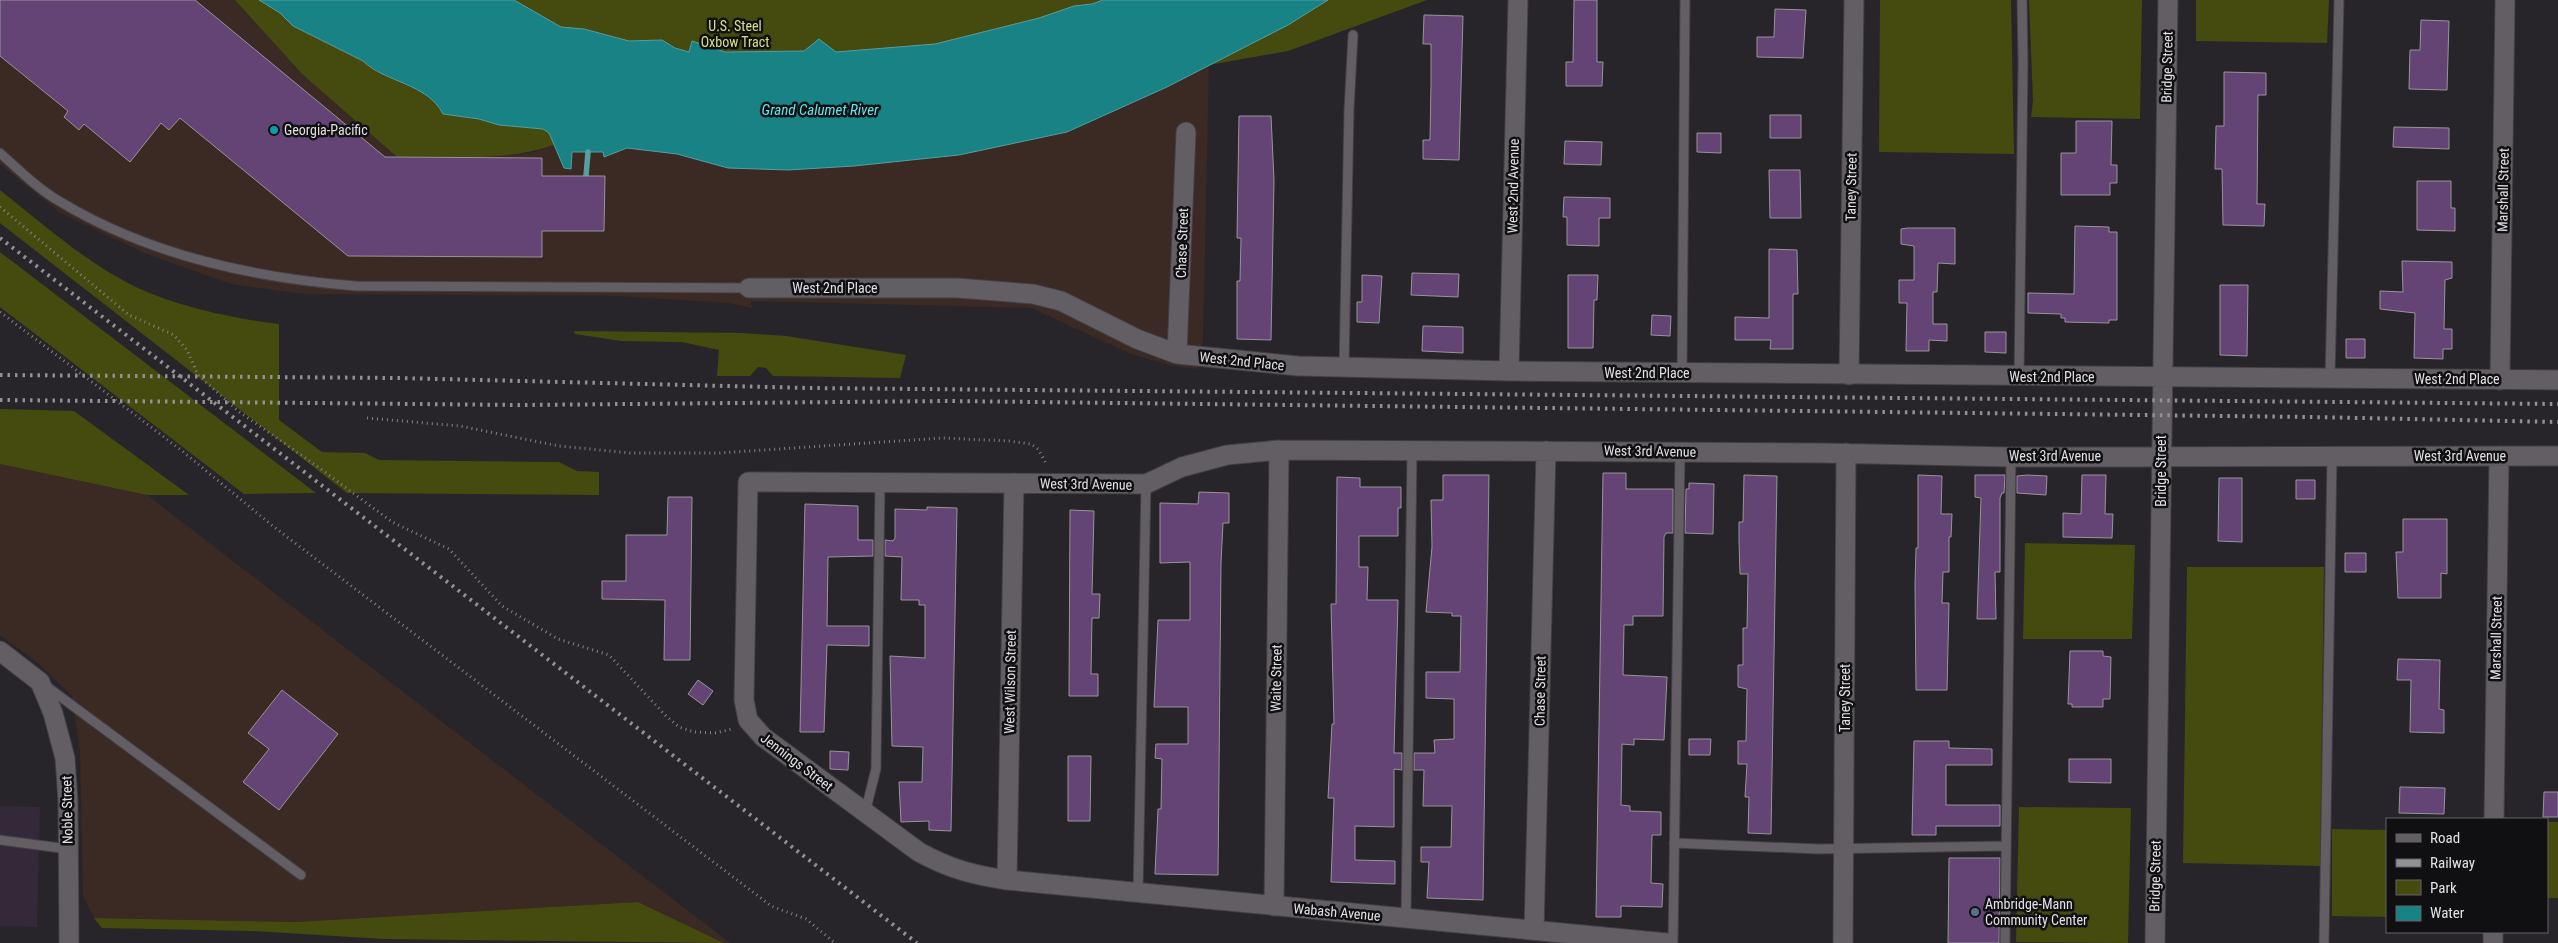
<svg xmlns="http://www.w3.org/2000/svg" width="2558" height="943" viewBox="0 0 2558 943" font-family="'Roboto Condensed',sans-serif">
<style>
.commercial{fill:#332939}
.industrial{fill:#3b2923}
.green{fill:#454a0e}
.water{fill:#198285;stroke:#559ea1}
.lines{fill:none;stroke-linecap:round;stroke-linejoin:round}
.stream{stroke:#559ea1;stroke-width:5.5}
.building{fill:#644375;stroke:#98949b}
.lane-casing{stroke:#434045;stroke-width:11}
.street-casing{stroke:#434045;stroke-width:21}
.path{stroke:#848286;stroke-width:3;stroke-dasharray:1 4;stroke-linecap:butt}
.lane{stroke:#625e64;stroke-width:9}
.street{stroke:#625e64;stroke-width:19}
.rail{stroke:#939094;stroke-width:4;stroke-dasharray:2.5 5;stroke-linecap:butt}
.culture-dot{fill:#0f9aa8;stroke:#100f11;stroke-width:2}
.service-dot{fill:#5c6f8a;stroke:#100f11;stroke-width:2}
.labels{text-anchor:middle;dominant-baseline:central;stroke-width:5;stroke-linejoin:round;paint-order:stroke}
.park-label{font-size:14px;fill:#d6e184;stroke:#100f11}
.street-label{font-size:14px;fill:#e2e0e3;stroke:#100f11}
.poi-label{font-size:14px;fill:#e2e0e3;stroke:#100f11;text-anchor:start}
.water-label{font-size:15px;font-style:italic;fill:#5fe8ed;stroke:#100f11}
</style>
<rect width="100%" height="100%" fill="#28252a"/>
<path class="commercial" d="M0,806L40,807L37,927L0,926Z"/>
<path class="industrial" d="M0,0H235L302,74L397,157L530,153L554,145L564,168L571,169L572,152H604V157L627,148L677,154L702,160L822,168L959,155L1067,132L1167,87L1209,65L1203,341L1197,369L1173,366L1131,354L1031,308L751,301L752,308L728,303L618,296L304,294L231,284L144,253L59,212L0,164Z
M0,464L147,495L730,943H724L638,902L296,922L94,918L83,896L80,752L72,696L39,664L0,635Z"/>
<path class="green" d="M235,0H259L280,13L293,26L363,61C386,83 427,84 443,114L479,119L499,125L543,129L549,133L554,145C504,162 449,157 397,157L302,74Z
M444,0H1114L905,59L614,63Z
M1328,0H1427L1288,51L1209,65L1288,25Z
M1880,0H2011L2014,154L1879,152Z
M2029,0H2142L2140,119L2031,117L2033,101Z
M2196,0H2329L2327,43L2196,41Z
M0,190C40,222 80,257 126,282C169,305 230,318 279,324V420L322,452L365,453L379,460L559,462L577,471L599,472V495L347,493L0,223Z
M0,252L316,493L244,494L0,307Z
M574,331L742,333L786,336L906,355L900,378L773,376L766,368L758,367L750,376H717L719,350L682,342L621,341L575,334Z
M0,409L74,411L189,495H147L0,464Z
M2025,543L2135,545L2132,639H2023Z
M2187,567H2324L2320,866L2183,863Z
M2019,807L2131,808L2128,943L2016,942Z
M2547,822H2558V898H2547Z
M2332,829L2387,830V917L2332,916Z
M638,902L724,943L384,939L252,931L102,928L94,918L296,922Z"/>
<path class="water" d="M259,0H514L561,27L584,29L629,41L662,40L675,48L689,52L692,41L725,52L804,51L819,39L836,52L935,44L1039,18L1074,6L1092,4L1103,0H1328L1288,25L1167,87L1067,132L959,155L854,166L788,170L728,168L677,154L627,148L604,157L603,152H572L571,169L564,168L549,133L543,129L499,125L479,119L443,114C427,83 386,83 363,61L293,26L280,13Z"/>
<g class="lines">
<path class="stream" d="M586,176L588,152"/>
</g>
<path class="building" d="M0,0H195L385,157L542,158V176H605L604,231H542V257L348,256L180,118L169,130L161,123L130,162L84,124L79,130L64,117L68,111L0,56Z
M1574,0H1597V62H1603L1602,86H1566V62H1573Z
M1775,9L1806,10L1803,58L1757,57V37H1774Z
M1424,15L1463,16L1459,160L1423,159V140H1430L1431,84V44H1423Z
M2421,20L2449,21L2447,90L2409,89L2410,50H2420Z
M2224,72L2266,73V95H2258L2257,204H2265L2264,226L2223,225L2222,169H2215L2216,126H2224Z
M1770,115H1801V138H1770Z
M1239,116H1271L1274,180L1271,340L1237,339V281H1240L1241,238H1237Z
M2076,121H2112L2111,165H2117V183H2110V195H2061V153H2076Z
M2394,127L2449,128V149L2393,147Z
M1697,133H1721V153L1697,152Z
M1565,141L1602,142L1601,165L1564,164Z
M1769,170H1800L1801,218H1770Z
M2417,181H2451V208H2455V231L2417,230Z
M1564,197L1610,198V218H1599V246L1567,245V217H1563Z
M2075,226L2109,227V232H2117V320H2109V323L2065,322V318H2061V314L2028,313V293L2074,294Z
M1907,228H1955V264L1938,263L1937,292H1933V324H1947V341L1929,340V351H1906L1907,303H1899V280H1914V246L1901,244V229Z
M1769,249L1797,250L1798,294H1793V349H1770L1771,340H1735V317L1769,318Z
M2402,261L2452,262V278L2445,280L2444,329H2452V349H2443V359L2414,358L2415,313L2380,309V291L2403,292Z
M1412,273L1459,274L1458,297L1411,295Z
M1362,275L1382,276L1379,323L1357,322V302H1362Z
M1568,275H1598L1597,300H1594L1593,348H1568Z
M2220,285H2248L2247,356L2220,355Z
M1652,315L1671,316L1670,336L1651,335Z
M1423,326L1463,327V353L1422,351Z
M1985,332H2006V353L1985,352Z
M2346,339H2365V358H2346Z
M1603,473H1626V489H1673V533H1666L1664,537L1663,616H1633V625H1624L1623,675L1667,677L1664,740L1634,739V745L1622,744L1621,805L1630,806V811L1661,812V835H1652L1651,883L1663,884L1662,907L1621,906V917H1596Z
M1443,475H1489L1483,900L1427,898L1429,862H1421V847H1451L1452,806H1423L1424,770H1414V753H1435L1434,740L1454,739V699L1426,698V672H1460L1461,616H1452V613L1426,612L1432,547L1431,500H1443Z
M1744,475L1777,476L1771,834L1748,833L1749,797H1745L1747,764H1738V741H1746L1747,689L1738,687V665H1743V628H1747L1748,574H1740L1739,540V522H1743Z
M1918,475L1942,476L1941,514H1952L1951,537H1949V572H1943L1942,603H1949L1947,690H1916L1915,584L1916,548H1918Z
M1975,475H2005L2004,493H2002L2000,498V572H1995L1996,619H1977L1981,498L1975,497Z
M2027,475L2047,476L2046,495L2017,493V476Z
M2082,475H2106L2105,514H2113L2112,538L2063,537V513L2081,514Z
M1337,477L1360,478V487H1401V508H1398V536H1359V567H1368L1367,600H1398L1394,753H1402V770L1394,769V827L1355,826V860L1395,861V884L1331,882L1334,798H1328L1332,724H1334L1331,604H1336Z
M2219,478H2242V542L2218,541Z
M2296,480H2315V499H2296Z
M1689,483L1714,484L1713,534L1685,533L1686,489H1689Z
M1199,492L1229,493V523H1223L1221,563L1218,875L1155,874L1158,809H1161L1162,759L1155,758L1156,744H1188V707H1154L1158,620H1190V562L1160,563V503L1198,504Z
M668,497H692L690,660H664L665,600L602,599V581H626V535H667Z
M805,504L858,506V540H873V556L828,557L827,626H869V646L827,645L824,732H800Z
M927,507L957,508L951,831L929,830V821L901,822L899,782H922L923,747L892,746L890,656L925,658V605H919V600H901L902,557L885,556V540L893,541L895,538V509L927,510Z
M1070,510L1094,511L1092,594H1100L1099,618H1092L1091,674H1098V696H1069Z
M2403,519H2447V574L2441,573V598H2398L2396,552H2403Z
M2345,553H2366V572H2345Z
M2070,651H2103V656L2111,657L2110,699H2103V707H2072V704H2068Z
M2398,659L2440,660L2439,709L2444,710V733L2410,732L2411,680H2397Z
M698,680L713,691L703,705L688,694Z
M282,690L338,734L279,810L243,782L269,749L248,733Z
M1689,739H1711L1710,755H1689Z
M1914,741H1949V748L1992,749V765H1946V805H2000V826H1936V835H1912Z
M830,751L849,752L848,770L830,769Z
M1068,756H1091L1090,821H1068Z
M2069,759H2111V783L2069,782Z
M2400,787L2445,788L2444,814L2399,813Z
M2544,792H2558V817H2543Z
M1949,858H2000L1999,943H1948Z"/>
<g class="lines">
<g class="lane-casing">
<path id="lane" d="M0,153C19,170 37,188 59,201C148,255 253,278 356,286L749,288
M1344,368L1349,110L1353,35
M1682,373L1685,0
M2019,376L2023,63L2022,0
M2330,378L2339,0
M46,686L301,875
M865,813L876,769L880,482
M0,840L68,849
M1674,843L1818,849L2006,846
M1138,893L1146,484
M1406,918L1412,450
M1673,943L1680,452
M2005,943L2011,457
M2324,943L2332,456"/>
</g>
<g class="street-casing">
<path id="street" d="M749,288H957L1033,294L1061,301L1137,339L1177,354L1298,366L1509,371L2558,380
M1177,354L1186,132
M1509,371L1518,0
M1849,375L1854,0
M2500,380L2505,0
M0,651L40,682L53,713L65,758L68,801L69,943
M2494,819L2499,456
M1007,880L1014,483
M1274,906L1279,450
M1534,930L1546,451
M1667,943L1007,880C973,875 950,869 919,852L763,737L748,720L744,700L748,482L1146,484L1182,467L1227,455L1279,450L1823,453L2011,457L2558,456
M1843,943L1846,453
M2155,943L2168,0
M2493,943V932"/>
</g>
<path class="path" d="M0,207L129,315L174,335L187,350L198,375L238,411L314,464L392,522L449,549L502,606L558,639L609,655L667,717L679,727L694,732L716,733L732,729
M0,312L181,450L274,527L762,899L771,906L806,919L835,943
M367,418L460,426L559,446L630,453H719L942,438L1009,441L1031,444L1038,449L1047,465"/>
<use href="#lane" class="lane"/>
<use href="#street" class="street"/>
<path class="rail" d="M0,238L917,943
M0,375L397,378L810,388L2558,404
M0,400L521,405L948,401L2311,417L2558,422"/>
</g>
<circle class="culture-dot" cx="274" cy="130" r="5"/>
<circle class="service-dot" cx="1975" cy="912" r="5"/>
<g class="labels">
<g class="park-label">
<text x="735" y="26">U.S. Steel<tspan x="735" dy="16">Oxbow Tract</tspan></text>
</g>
<g class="street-label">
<text transform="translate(2167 67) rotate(-89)">Bridge Street</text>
<text transform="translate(1513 186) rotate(-89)">West 2nd Avenue</text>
<text transform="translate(1851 187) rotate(-89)">Taney Street</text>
<text transform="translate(2503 190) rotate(-89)">Marshall Street</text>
<text transform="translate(1182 243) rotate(-88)">Chase Street</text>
<text x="835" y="288">West 2nd Place</text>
<text transform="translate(1242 361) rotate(6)">West 2nd Place</text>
<text x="1647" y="373">West 2nd Place</text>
<text x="2052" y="377">West 2nd Place</text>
<text x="2457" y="379">West 2nd Place</text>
<text transform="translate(1650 451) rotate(1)">West 3rd Avenue</text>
<text x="2055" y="456">West 3rd Avenue</text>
<text x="2460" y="456">West 3rd Avenue</text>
<text transform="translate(2161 471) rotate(-90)">Bridge Street</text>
<text transform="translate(1086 484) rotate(1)">West 3rd Avenue</text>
<text transform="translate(2496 638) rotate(-89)">Marshall Street</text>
<text transform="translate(1276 678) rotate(-89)">Waite Street</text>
<text transform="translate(1010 682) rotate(-89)">West Wilson Street</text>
<text transform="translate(1540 691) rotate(-89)">Chase Street</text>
<text transform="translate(1845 698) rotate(-90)">Taney Street</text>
<text transform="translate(797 762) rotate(37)">Jennings Street</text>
<text transform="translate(67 810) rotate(-91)">Noble Street</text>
<text transform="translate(2155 876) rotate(-89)">Bridge Street</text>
<text transform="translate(1337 912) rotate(5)">Wabash Avenue</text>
</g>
<g class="poi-label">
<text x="284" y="130">Georgia-Pacific</text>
<text x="1985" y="904">Ambridge-Mann<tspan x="1985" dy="16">Community Center</tspan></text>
</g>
<g class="water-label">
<text x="820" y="110">Grand Calumet River</text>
</g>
</g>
<rect x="2386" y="818" width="162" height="115" fill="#100f11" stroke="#646365"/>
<rect x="2396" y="834" width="25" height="8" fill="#625e64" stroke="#646365"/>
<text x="2430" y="843" font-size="15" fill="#e2e0e3">Road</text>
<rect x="2396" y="859" width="25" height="8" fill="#939094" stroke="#646365"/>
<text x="2430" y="868" font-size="15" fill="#e2e0e3">Railway</text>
<rect x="2396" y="880" width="25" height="15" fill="#454a0e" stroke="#646365"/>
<text x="2430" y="893" font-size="15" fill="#e2e0e3">Park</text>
<rect x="2396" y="906" width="25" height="15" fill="#198285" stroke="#646365"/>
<text x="2430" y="918" font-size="15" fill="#e2e0e3">Water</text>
</svg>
